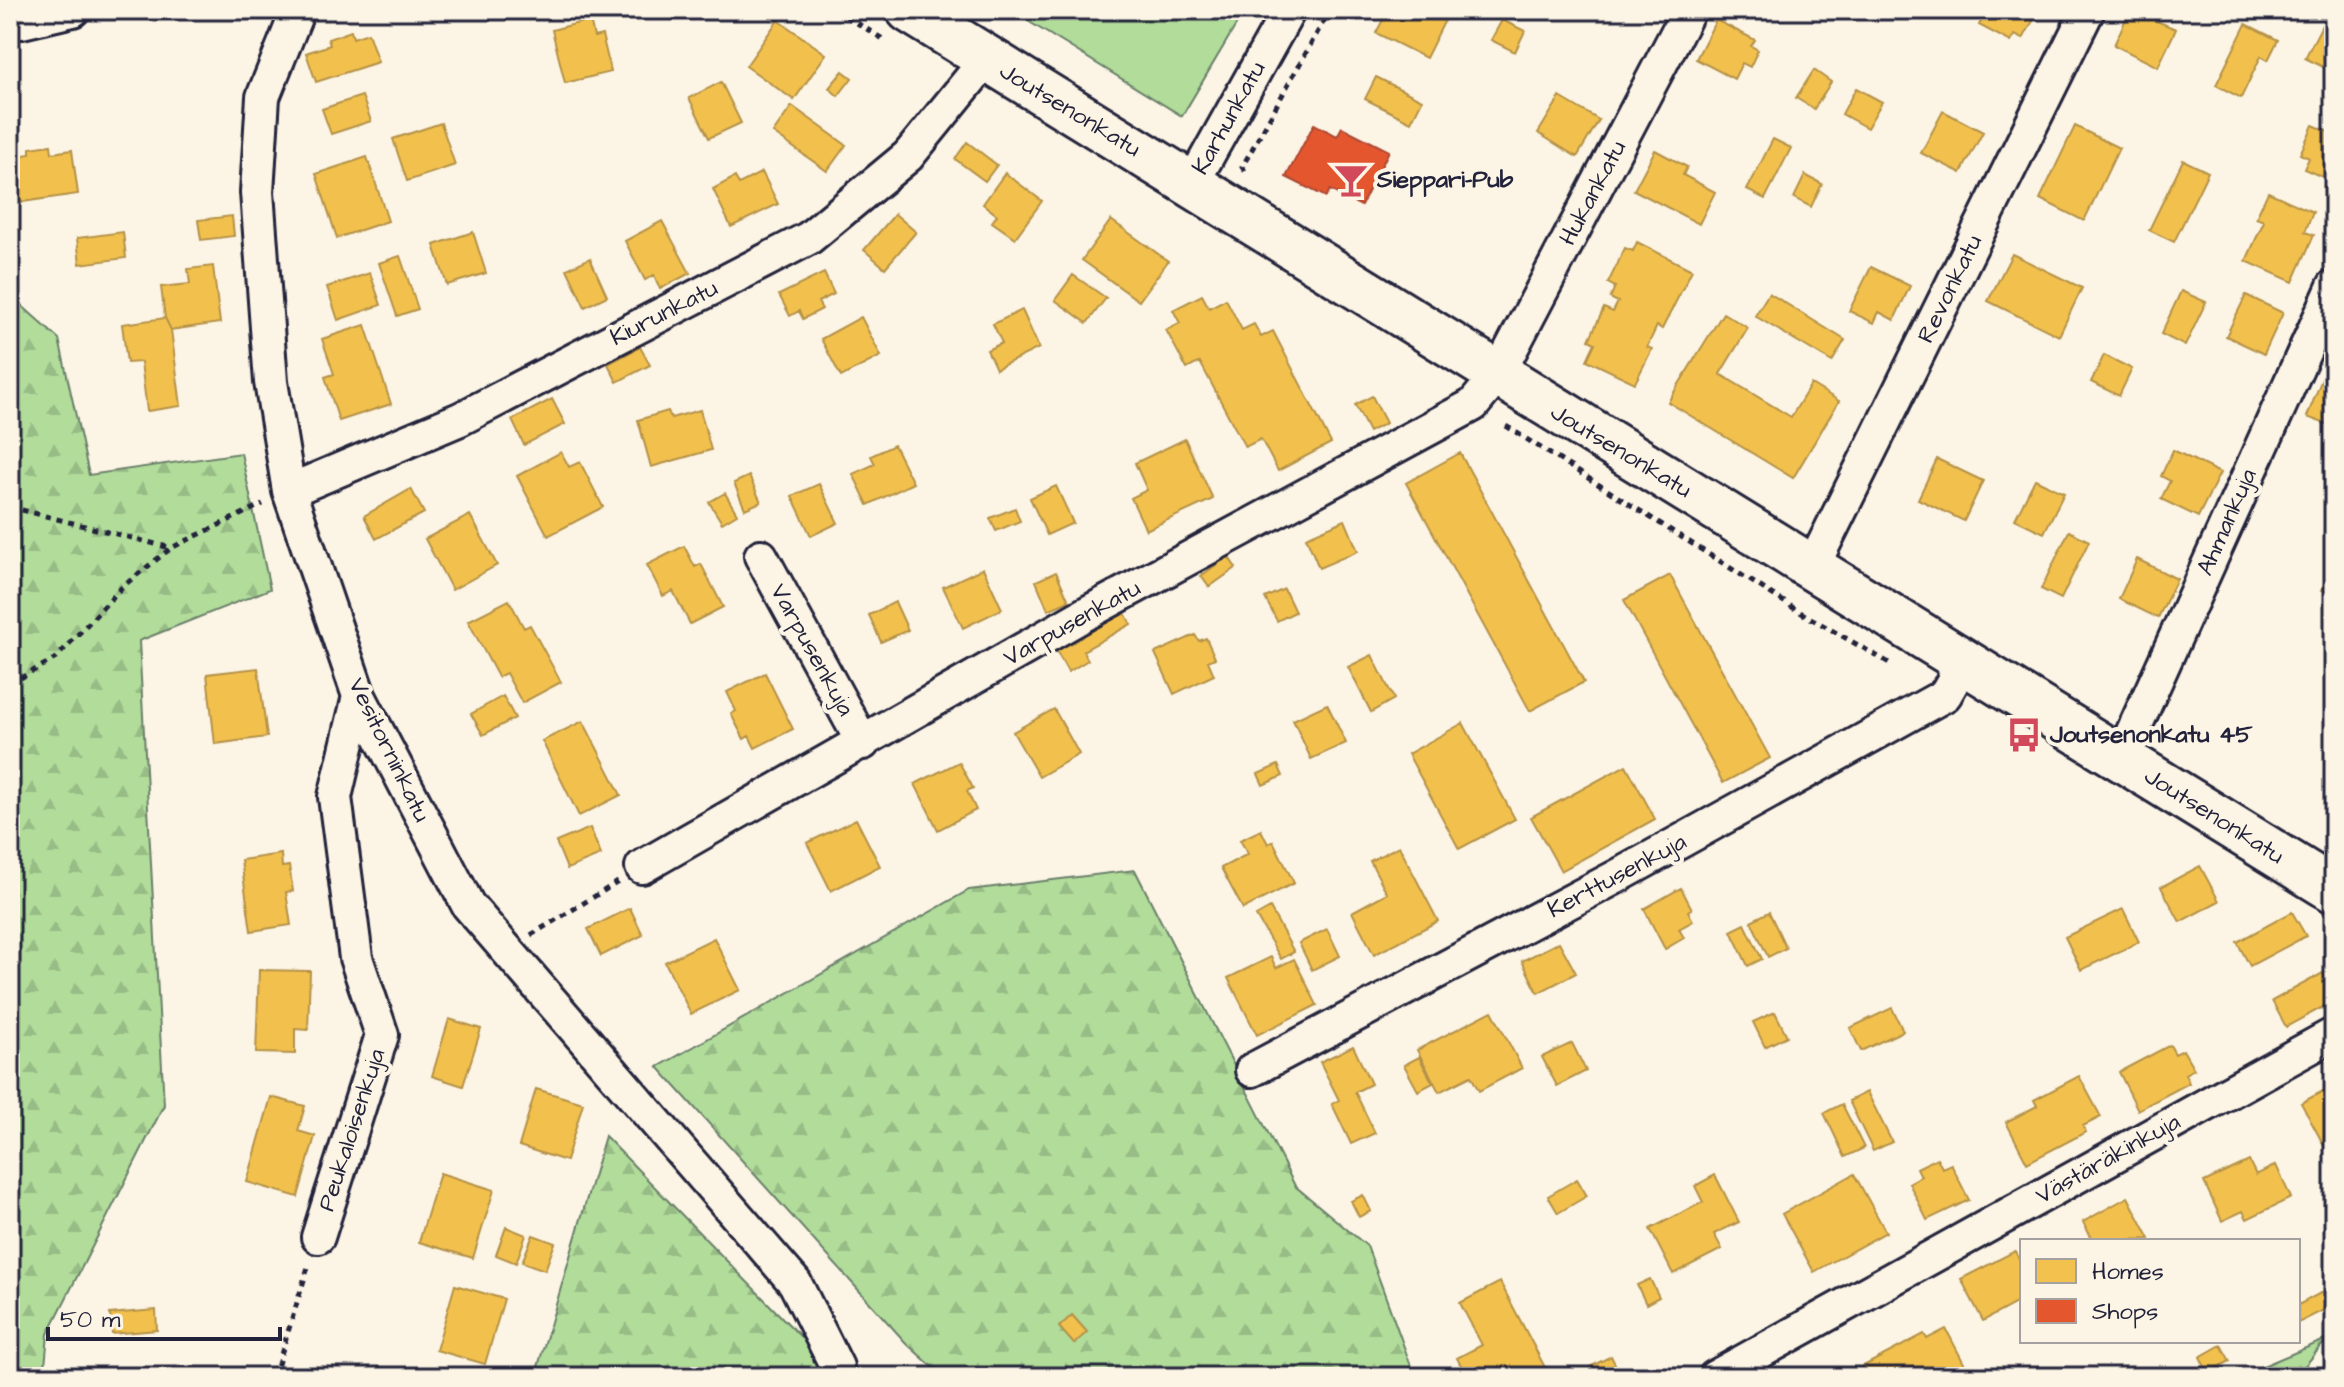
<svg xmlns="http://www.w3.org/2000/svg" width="2344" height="1387" viewBox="0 0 2344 1387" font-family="'Architects Daughter',sans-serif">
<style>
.grass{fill:#b1dc9a;stroke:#6a7f6a;stroke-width:2}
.forest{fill:url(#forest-firs);stroke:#6a7f6a;stroke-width:2}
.homes{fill:#f2c14e;stroke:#b49148;stroke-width:2}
.shops{fill:#e4572e;stroke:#aa4732;stroke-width:2}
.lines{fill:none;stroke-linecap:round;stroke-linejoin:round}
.minor-casing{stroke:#22223b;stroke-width:38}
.secondary-casing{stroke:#22223b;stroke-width:50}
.path{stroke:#22223b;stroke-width:5;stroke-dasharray:6 6;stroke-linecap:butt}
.minor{stroke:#fcf5e5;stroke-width:32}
.secondary{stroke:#fcf5e5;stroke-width:44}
.labels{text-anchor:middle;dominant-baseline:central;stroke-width:8;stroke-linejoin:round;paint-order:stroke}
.street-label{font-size:24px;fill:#22223b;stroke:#fcf5e5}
.poi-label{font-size:24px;font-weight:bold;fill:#22223b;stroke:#fcf5e5;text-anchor:start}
</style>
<defs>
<pattern id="forest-firs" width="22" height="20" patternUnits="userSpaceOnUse" patternTransform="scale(2)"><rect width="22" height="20" fill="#b1dc9a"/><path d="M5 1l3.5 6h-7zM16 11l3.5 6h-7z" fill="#98bc86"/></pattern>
</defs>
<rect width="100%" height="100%" fill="#fcf5e5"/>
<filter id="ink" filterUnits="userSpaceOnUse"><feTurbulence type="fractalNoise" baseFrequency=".0125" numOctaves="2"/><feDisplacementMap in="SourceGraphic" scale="16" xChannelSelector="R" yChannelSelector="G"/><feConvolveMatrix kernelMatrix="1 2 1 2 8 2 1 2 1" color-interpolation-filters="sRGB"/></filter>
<g filter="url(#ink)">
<path class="grass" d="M1010,10H1245L1182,116Z"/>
<path class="forest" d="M10,295L59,339L89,475L241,453L270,589L139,641L164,1105L48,1334L44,1377H10Z
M1135,870L1295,1186L1367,1246L1415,1377H944L907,1344L658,1067L969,890Z
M605,1136L840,1377H535Z
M2327,1339L2296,1377H2237Z"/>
<path class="homes" d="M1388,10H1450L1426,58L1376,33Z
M1987,10H2039L2023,39L2015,35L2011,42L1979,25Z
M2130,10L2176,29L2158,67L2114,45Z
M590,20L594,37L602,35L611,72L565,83L552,30Z
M778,20L826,54L794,100L746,66Z
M1502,20L1525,31L1515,52L1491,40Z
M1716,20L1755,40L1751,46L1758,50L1750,67L1742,63L1734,79L1696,59Z
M2246,24L2278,40L2268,60L2261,56L2241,98L2216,85Z
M2322,25L2334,31V54L2327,69L2305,58Z
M351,31L353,38L368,33L378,62L316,82L306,53L330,45L328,39Z
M1814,70L1831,82L1814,109L1796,98Z
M843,71L852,78L838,96L829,88Z
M1376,77L1422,100L1411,122L1365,99Z
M721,82L741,123L709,138L689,98Z
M1856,88L1882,102L1867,128L1842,114Z
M362,96L371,121L331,134L322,109Z
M1560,97L1599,120L1577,157L1538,133Z
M792,106L846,145L827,171L773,133Z
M1943,111L1983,132L1961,173L1921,153Z
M441,123L455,165L407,181L393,139Z
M2313,125L2334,134V182L2304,169L2309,158L2300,154Z
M2075,126L2119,148L2084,221L2040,199Z
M1773,139L1791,148L1765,199L1747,190Z
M967,142L997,165L985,181L955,159Z
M51,145L52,153L72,150L78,194L15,203L10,157L30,154V148Z
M1655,150L1687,167L1683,175L1715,192L1699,224L1634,190Z
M367,157L388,221L337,238L316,174Z
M2183,160L2208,172L2174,242L2149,230Z
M762,172L778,204L731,227L713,189L735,177L739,184Z
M1005,173L1042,201L1015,238L992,222L997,215L983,204Z
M1805,175L1822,184L1811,207L1794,198Z
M2268,192L2313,212L2305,232L2314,235L2293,282L2246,261L2264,221L2256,218Z
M895,214L916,232L885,268L864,250Z
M232,216L234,236L201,240L198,220Z
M1111,220L1168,261L1139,301L1082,260Z
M662,221L690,273L660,289L654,275L645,280L625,241Z
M123,232L126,258L80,264L77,238Z
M473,232L486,273L447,285L434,245Z
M1637,242L1692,270L1662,329L1657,326L1647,347L1652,349L1635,383L1587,360L1595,343L1589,340L1604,308L1613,312L1618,302L1610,298L1615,287L1608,283L1625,248L1633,251Z
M2012,254L2082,288L2059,336L1988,301Z
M400,256L418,309L397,316L379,263Z
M590,258L607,296L585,307L567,269Z
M213,266L220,323L171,330L165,318L161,287L190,284L188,269Z
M1871,267L1910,286L1894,320L1879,312L1874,323L1849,311Z
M370,273L381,305L338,320L327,287Z
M824,273L834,294L818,302L822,309L803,319L799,311L790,316L779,295Z
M1073,275L1106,298L1087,323L1055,300Z
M2181,291L2206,302L2185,346L2161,334Z
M1769,293L1845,340L1832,362L1755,316Z
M1202,295L1209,308L1226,299L1242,330L1254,324L1261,337L1273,331L1331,443L1278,471L1261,439L1245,447L1200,362L1187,369L1166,330L1180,323L1173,310Z
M2246,295L2283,313L2264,354L2226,336Z
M1022,310L1039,348L996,369L987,350L1002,343L993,324Z
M1723,313L1748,328L1720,374L1791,417L1811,384L1839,401L1793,478L1668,402Z
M861,317L881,356L841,377L821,339Z
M165,318L171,330L181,406L147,411L141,362L127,363L122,324Z
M365,325L391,404L339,421L325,377L334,374L322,339Z
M640,347L650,365L617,382L608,364Z
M2104,355L2132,369L2119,396L2091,382Z
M2323,376L2334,380V427L2307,417Z
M1372,396L1386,423L1369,432L1355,405Z
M552,399L565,424L524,445L512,420Z
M700,410L711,450L651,467L638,420L668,411L671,418Z
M1185,439L1213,499L1146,530L1131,498L1147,490L1135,463Z
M894,445L913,483L868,505L853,474L875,464L871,456Z
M2173,450L2220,473L2198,517L2161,499L2170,481L2161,476Z
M561,452L569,467L580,462L603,507L548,536L517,476Z
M1460,453L1584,682L1530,711L1406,483Z
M1937,459L1983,481L1964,521L1918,499Z
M749,476L761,502L745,509L734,483Z
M2035,479L2064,493L2044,533L2015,519Z
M819,484L838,523L811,536L792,496Z
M1056,486L1073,523L1047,535L1030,498Z
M411,489L424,513L376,539L364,516Z
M725,493L737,514L722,523L709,502Z
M1015,508L1020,521L996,531L990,518Z
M470,515L497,565L452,590L425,539Z
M1345,520L1358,551L1319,568L1306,537Z
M2069,531L2089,541L2061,599L2041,589Z
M684,546L695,567L701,564L723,607L690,624L673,591L663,596L647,565Z
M1228,556L1236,568L1209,587L1201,576Z
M2137,559L2177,579L2158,618L2119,599Z
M2334,560V594L2322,590Z
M983,568L1002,609L963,628L943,587Z
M1056,572L1069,601L1048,610L1036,581Z
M1670,575L1770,758L1723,783L1624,600Z
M1284,589L1295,612L1277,621L1265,598Z
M509,600L524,628L530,625L561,682L522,703L506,673L498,677L468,621Z
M895,602L908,630L881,642L869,615Z
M1122,608L1131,624L1083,651L1088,660L1068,672L1054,647Z
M1195,635L1199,641L1206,638L1215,658L1208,661L1214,675L1174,694L1155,653Z
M1372,655L1394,699L1371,712L1348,667Z
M258,668L267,737L215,744L207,674Z
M765,673L793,729L755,748L749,736L744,739L731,714L736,711L727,692Z
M503,696L515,718L483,735L471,714Z
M1327,704L1346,743L1311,759L1293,720Z
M1054,709L1079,754L1039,777L1013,732Z
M583,721L621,795L579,816L542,741Z
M1463,723L1515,819L1459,849L1408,754Z
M959,762L973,788L967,791L976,810L938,830L915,784Z
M1278,765L1283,776L1263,785L1258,774Z
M1626,765L1655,819L1561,871L1531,817Z
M856,819L880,866L831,891L807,843Z
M590,828L601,855L567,869L556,842Z
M1261,830L1268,844L1273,841L1294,883L1243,909L1221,868L1248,854L1240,840Z
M1399,846L1438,921L1374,955L1352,912L1387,893L1370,861Z
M281,854L282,867L289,866L293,891L286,892L291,925L251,931L241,860Z
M2200,866L2219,901L2180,922L2161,887Z
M1681,888L1692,909L1688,911L1693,921L1679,929L1684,938L1665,949L1644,909Z
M630,908L643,935L601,956L588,929Z
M1270,908L1294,952L1281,959L1256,916Z
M2123,909L2139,942L2081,970L2065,937Z
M1769,912L1786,948L1768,957L1751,921Z
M2292,912L2306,936L2250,966L2237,942Z
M1745,924L1762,959L1748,966L1731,931Z
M1327,929L1340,956L1312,970L1299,943Z
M714,938L740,990L691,1014L665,962Z
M1559,942L1576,973L1538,993L1522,961Z
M1271,957L1276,968L1294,959L1317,1005L1257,1035L1228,978Z
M259,970L310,971L308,1030L295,1029V1054L256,1053Z
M2323,973L2334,1001L2286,1027L2272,1001Z
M1892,1008L1903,1031L1861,1051L1850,1028Z
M1492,1011L1522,1068L1479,1091L1471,1076L1439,1092L1417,1050Z
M1775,1012L1787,1036L1765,1047L1753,1022Z
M449,1019L481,1029L463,1086L432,1076Z
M1572,1043L1586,1071L1557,1086L1542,1057Z
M2170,1045L2175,1054L2183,1050L2194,1069L2185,1074L2189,1083L2138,1110L2119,1072Z
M1353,1046L1371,1084L1355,1092L1375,1133L1351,1144L1332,1104L1339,1100L1320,1062Z
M1419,1057L1433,1083L1418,1091L1404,1065Z
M2079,1076L2101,1117L2083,1126L2086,1132L2027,1163L2006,1122L2037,1106L2034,1100Z
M2334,1085V1144L2326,1149L2301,1103Z
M536,1089L583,1103L566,1161L519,1146Z
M1867,1092L1892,1142L1873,1151L1849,1101Z
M271,1097L305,1106L298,1131L315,1136L298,1197L247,1182Z
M1842,1104L1864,1148L1845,1157L1824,1113Z
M1937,1158L1942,1168L1951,1164L1969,1200L1927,1220L1909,1183L1921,1176L1917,1168Z
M2249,1161L2256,1175L2276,1165L2291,1198L2247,1219L2243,1211L2222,1221L2204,1182Z
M440,1173L494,1190L473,1258L419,1242Z
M1854,1174L1886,1232L1814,1272L1782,1214Z
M1715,1175L1739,1222L1714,1234L1722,1249L1673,1274L1650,1229L1703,1202L1695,1186Z
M1577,1179L1587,1196L1558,1213L1548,1196Z
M1363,1195L1371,1211L1359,1217L1351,1201Z
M2128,1197L2150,1239L2093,1241L2083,1222Z
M506,1227L526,1235L516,1263L496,1255Z
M533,1235L555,1243L545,1270L522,1262Z
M2015,1251L2022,1265V1300L1983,1321L1961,1279Z
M1650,1279L1659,1297L1646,1304L1637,1285Z
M1500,1282L1550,1377H1467L1457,1358L1482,1345L1460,1303Z
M455,1285L504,1299L485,1364L436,1350Z
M2328,1289L2334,1305L2298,1323V1305Z
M156,1310L157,1330L112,1334L110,1314Z
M1072,1315L1087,1332L1074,1344L1059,1327Z
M1946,1329L1968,1371L1957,1377H1863L1858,1369L1924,1334L1927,1339Z
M2221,1345L2230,1361L2208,1373L2200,1357Z
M1611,1356L1619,1372L1630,1366L1636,1377H1595L1590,1367Z"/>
<path class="shops" d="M1314,124L1337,136L1342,127L1389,151L1361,206L1330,190L1326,197L1286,177Z"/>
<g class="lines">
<g class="minor-casing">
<path id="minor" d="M298,10L263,97L257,192L271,382L289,491L359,696L468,905L795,1283L837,1367
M10,21L22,22L73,10
M1192,184L1289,10
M289,491L460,419L809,238L908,156L986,60
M761,556L863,743
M1812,568L2088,10
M2121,758L2334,286
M642,867L1087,613L1473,405L1497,376L1689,10
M1252,1070L1618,876L1945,695L1964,662
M318,1237L382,1035L356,958L335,797L359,696
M1715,1377L2334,1034"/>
</g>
<g class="secondary-casing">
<path id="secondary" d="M909,10L2334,890"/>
</g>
<path class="path" d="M836,10L886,41
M1245,171L1242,167L1330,10
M1506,426L1800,612L1893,665
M10,507L171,548
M10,684L56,658L122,587L171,548L263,504
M531,935L618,882
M274,1377L309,1264"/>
<use href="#minor" class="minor"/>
<use href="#secondary" class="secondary"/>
</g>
</g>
<defs>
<g id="bar-bare" transform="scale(2.76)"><path d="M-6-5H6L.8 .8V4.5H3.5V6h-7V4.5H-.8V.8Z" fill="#d1495b" stroke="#fcf5e5" stroke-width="2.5" paint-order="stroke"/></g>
<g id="bus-bare" transform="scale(2.76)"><path d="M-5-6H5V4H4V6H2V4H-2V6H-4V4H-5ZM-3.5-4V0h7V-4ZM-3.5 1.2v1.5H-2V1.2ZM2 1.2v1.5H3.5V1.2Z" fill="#d1495b" stroke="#fcf5e5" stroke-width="2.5" paint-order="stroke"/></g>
</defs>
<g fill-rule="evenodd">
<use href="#bar-bare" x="1351" y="180"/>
<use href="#bus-bare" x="2024" y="735"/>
</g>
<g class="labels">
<g class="street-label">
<text transform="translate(1070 110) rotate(31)">Joutsenonkatu</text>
<text transform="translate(1229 118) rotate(-61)">Karhunkatu</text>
<text transform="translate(1593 193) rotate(-62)">Hukankatu</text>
<text transform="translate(1950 289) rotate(-64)">Revonkatu</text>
<text transform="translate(664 313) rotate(-27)">Kiurunkatu</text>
<text transform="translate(1621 451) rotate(31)">Joutsenonkatu</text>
<text transform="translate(2227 522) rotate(-66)">Ahmankuja</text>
<text transform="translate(1072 623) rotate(-29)">Varpusenkatu</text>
<text transform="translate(812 650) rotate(61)">Varpusenkuja</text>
<text transform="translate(389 750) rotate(64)">Vesitorninkatu</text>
<text transform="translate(2214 816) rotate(32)">Joutsenonkatu</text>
<text transform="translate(1617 876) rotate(-28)">Kerttusenkuja</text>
<text transform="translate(352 1130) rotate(-72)">Peukaloisenkuja</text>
<text transform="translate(2108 1159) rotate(-29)">Västäräkinkuja</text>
</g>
<g class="poi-label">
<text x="1377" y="180">Sieppari-Pub</text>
<text x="2050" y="735">Joutsenonkatu 45</text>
</g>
</g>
<rect width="2344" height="1387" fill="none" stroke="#fcf5e5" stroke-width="40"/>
<rect x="20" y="20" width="2304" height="1347" fill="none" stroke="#22223b" stroke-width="3" filter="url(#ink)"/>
<rect x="2020" y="1239" width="280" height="104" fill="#fcf5e5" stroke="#a5a1a1" stroke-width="2"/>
<rect x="2036" y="1259" width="40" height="24" fill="#f2c14e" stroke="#a5a1a1" stroke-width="2"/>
<text x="2092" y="1279" font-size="24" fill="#22223b">Homes</text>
<rect x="2036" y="1299" width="40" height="24" fill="#e4572e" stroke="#a5a1a1" stroke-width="2"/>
<text x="2092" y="1319" font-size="24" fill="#22223b">Shops</text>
<path d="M48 1327v12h232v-12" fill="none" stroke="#22223b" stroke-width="4"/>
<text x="60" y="1327" font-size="24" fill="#22223b" stroke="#fcf5e5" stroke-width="6" paint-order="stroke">50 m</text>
</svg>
